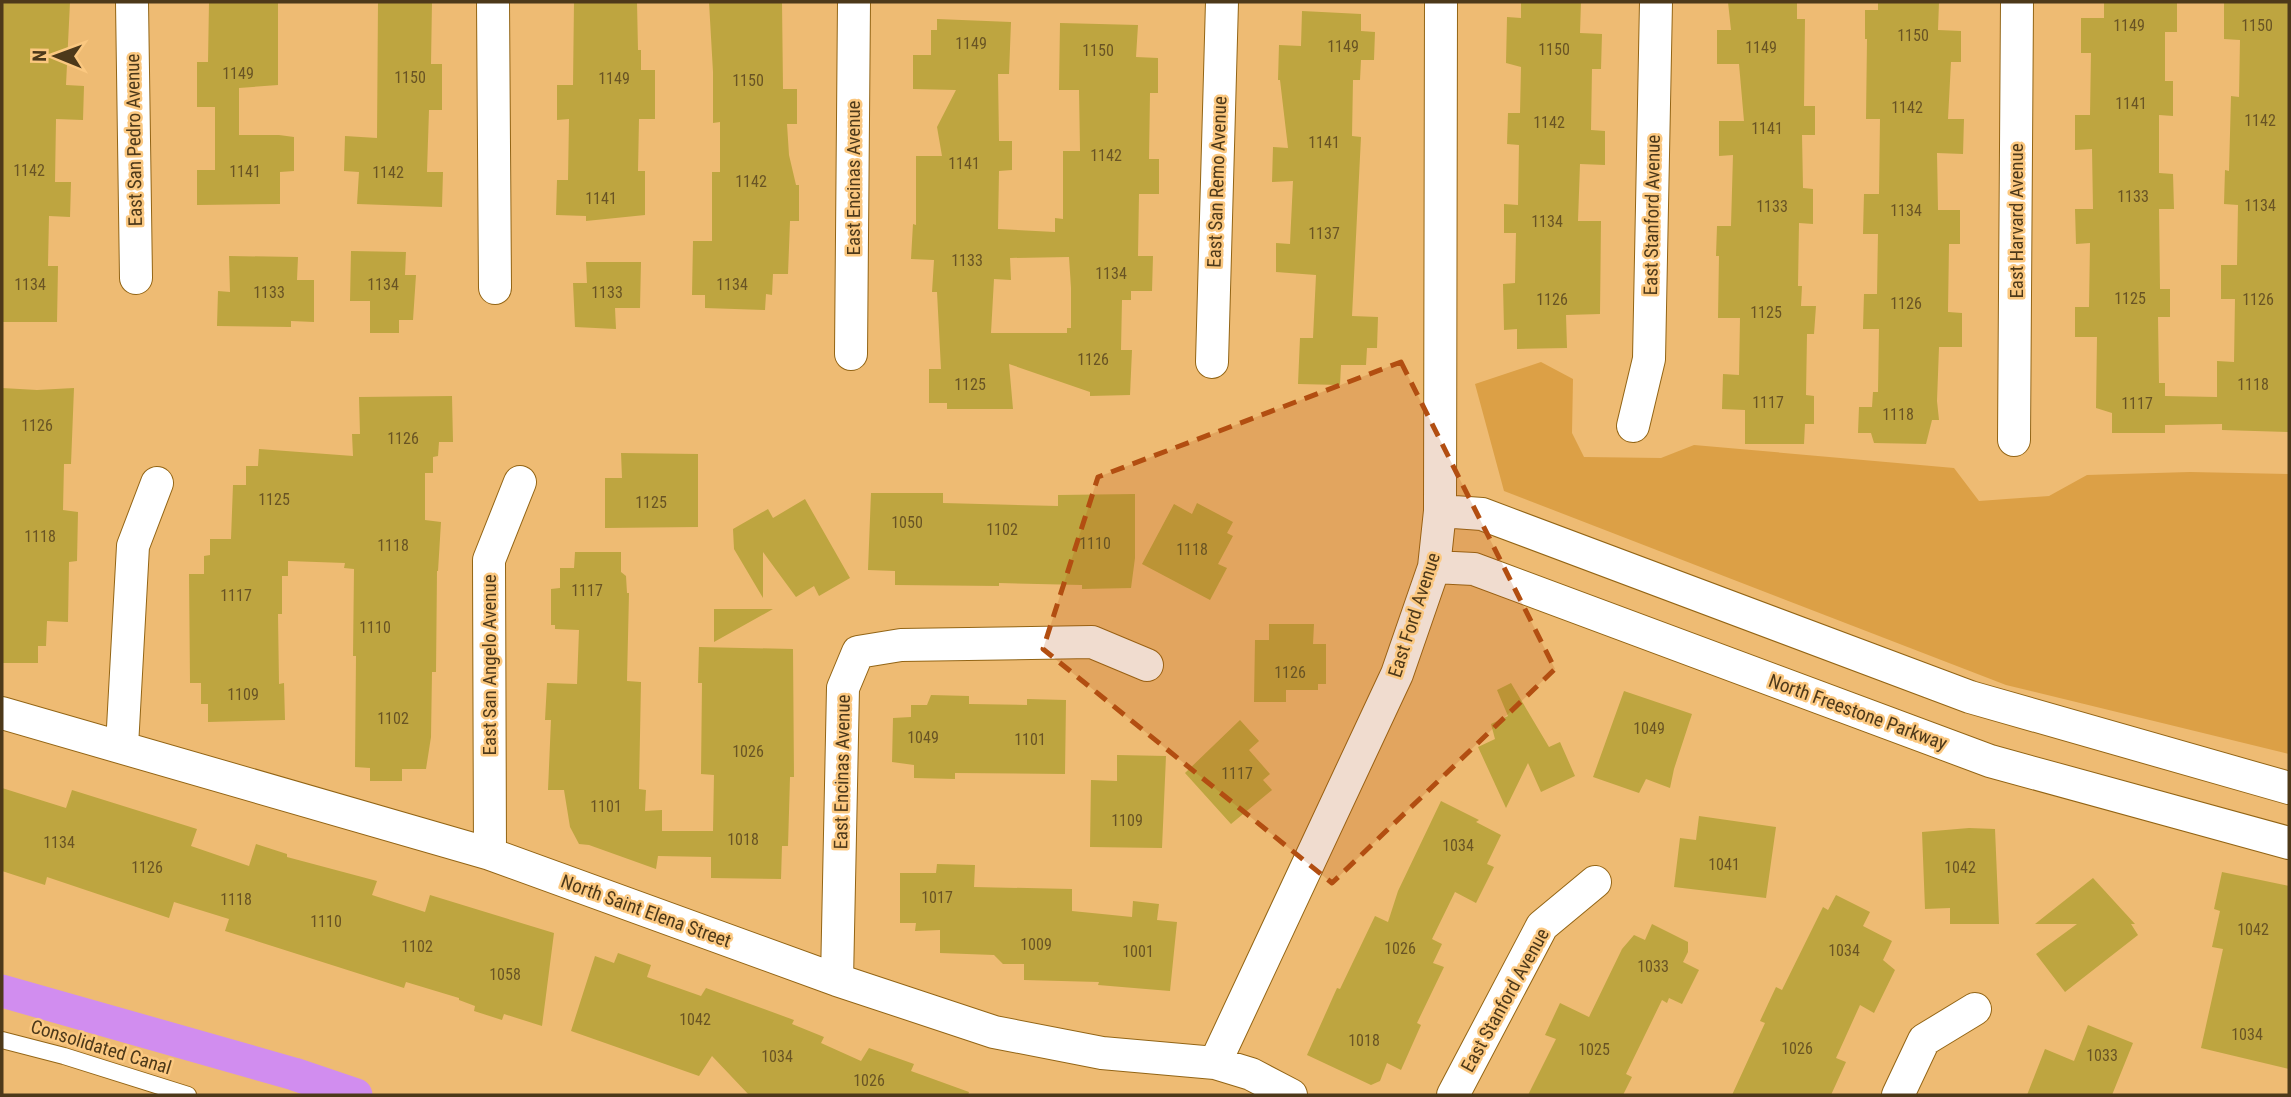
<svg xmlns="http://www.w3.org/2000/svg" width="2291" height="1097" viewBox="0 0 2291 1097" font-family="'Roboto Condensed',sans-serif">
<style>
.green{fill:#dca046}
.lines{fill:none;stroke-linecap:round;stroke-linejoin:round}
.canal{stroke:#d18def;stroke-width:33}
.building{fill:#bea540;fill-rule:evenodd}
.service-casing{stroke:#936515;stroke-width:18}
.minor-casing{stroke:#936515;stroke-width:34}
.service{stroke:#fff;stroke-width:16}
.minor{stroke:#fff;stroke-width:32}
.marked{fill:#b24e11;fill-opacity:0.2;stroke:#b24e11;stroke-width:5;stroke-dasharray:14 9;stroke-linejoin:round}
.labels{text-anchor:middle;dominant-baseline:central;stroke-width:5;stroke-linejoin:round;paint-order:stroke}
.number-label{font-size:16px;fill:#695424}
.street-label{font-size:19px;fill:#4d391a;stroke:#fbc880}
</style>
<rect width="100%" height="100%" fill="#eebb73"/>
<path class="green" d="M1541,362L1573,379L1572,433L1584,457L1661,458L1694,445L1954,468L1979,501L2049,496L2087,475L2190,472L2289,474V754L2006,685L1504,491L1475,384Z"/>
<g class="lines">
<path class="canal" d="M2,991L294,1074L356,1095"/>
</g>
<path class="building" d="M2,2H70L66,85L84,86L83,120L56,119L55,182H71L70,217L49,216L48,266H58L57,322H2Z
M209,2H278V85L239,88V135H279L294,137V171L280,172V204L197,205V170H215V107H197V62H208Z
M378,2H432L431,64H442V110H429L427,172H443L442,207L357,204L359,172L344,171L345,136L377,138Z
M574,2H637L638,50H641V70H655V119H639L638,171H645V215L586,221V216L556,215L557,180H568L569,119L557,120V85H573Z
M709,2H782L783,89H797V124H787L789,155L796,185H799V221H790L788,274H773L772,295L766,294L765,310L705,308V295H692L693,241H712V172H720V122L713,123V72Z
M1521,2H1581L1580,33L1602,34L1601,69H1592L1591,130L1605,131V165L1580,164L1578,221H1601L1600,314L1566,315L1567,348L1517,349V329L1504,330L1503,284L1515,283L1516,233H1504V204L1518,205L1519,145L1507,144L1508,113H1520L1521,67L1506,63L1507,17L1521,18Z
M1728,2H1797V19H1805L1804,106H1815V135H1802L1803,188L1813,189V224L1799,223L1798,286H1802L1801,306H1816L1814,334H1807L1806,395L1814,396V424H1805L1804,444H1745V410L1722,409L1723,374L1739,375L1740,318H1718L1719,256H1716L1717,226H1731L1733,155L1719,156V121H1744L1739,64H1717V30H1731Z
M1878,2H1939L1938,30L1961,31V62H1951L1948,119H1964L1963,154L1937,153L1938,210H1960V244H1949L1948,312L1962,313V347H1939L1937,401L1939,420H1932L1926,444L1874,443L1871,433H1858L1859,407H1872L1873,392H1878L1879,329H1863L1864,294H1877L1878,234H1863L1864,194H1879L1880,119H1866L1867,39H1865V10H1878Z
M2104,2L2177,3V32H2165V81H2173V116L2159,115V173L2173,174L2174,209H2159L2160,289H2170V317H2158L2159,383H2165V396L2217,397V361L2234,362L2235,299H2221V265H2237L2238,205L2224,204L2225,170L2229,171L2231,96L2239,97L2240,40L2224,39V2H2288L2289,432L2222,430V424L2165,425V433H2112V413L2096,408L2097,337H2075V307H2089L2090,243L2076,244L2075,209H2093L2092,149L2075,150V115H2090L2091,53H2081V18H2104Z
M1302,11L1361,14V31L1375,32L1374,60H1361L1360,80H1353L1352,136L1361,137L1352,316L1378,317L1377,348H1367L1366,365H1341L1340,385L1298,384L1300,338H1313L1316,275L1276,272V243L1290,244L1293,181L1272,182L1273,147L1288,148L1280,80H1278L1279,45L1301,46Z
M937,19L1011,22L1009,74H998L999,141H1012V170L999,171L998,229L1055,232V218L1063,219V151H1080L1079,90H1059L1060,23L1138,25L1136,57L1158,58V93H1150L1149,159H1159V194H1139L1138,256H1153L1152,291H1131V300H1122L1121,350H1132L1130,395L1090,396V392L1009,364L1013,409H947V403H929V369H941L937,292H932L934,260L911,259L913,224L916,225V156H942L937,127L956,90L913,89V55H931V30H937ZM1069,257L1071,288V328H1067V333H991L994,279L1011,280L1010,258Z
M351,251L406,252L405,275H416L413,320H399V333H370V301H350Z
M229,256L298,257L297,280H314V322L291,321V327L217,326L218,291L230,292Z
M586,262H641L640,308H615L616,329L575,327L573,283H587Z
M2,388L37,390L74,388L71,464H64L63,510L78,512L77,561L69,562L68,622L47,621L46,646H38V663H2Z
M452,396L453,442H439L438,456L433,457V473H425V520L441,522L438,571H437L436,672H432L431,737L426,769H402V781H370V768L355,767L356,656H353L354,569L344,568L345,563L288,561V576H282V614H278L279,684L284,683L285,720L208,722V704H201V683H190L189,574H204V556L210,555V539H231L233,485H246V466H258L259,449L353,456L352,434H360L359,397Z
M621,453L698,454V527L605,528V478H622Z
M871,493H943V503L1058,506V495L1135,494V558L1131,588L1082,589V585L999,583V586L895,585V571L868,570Z
M805,499L850,578L819,596L814,586L796,597L763,552V598L734,549L733,529L768,509L773,518Z
M1197,503L1233,522L1227,533L1233,536L1218,564L1227,568L1210,600L1142,564L1174,504L1192,514Z
M575,552H621V572L626,576L627,593H629L627,681L641,682L639,789L646,790L645,811L662,810V831H713L714,775L701,774L702,683H698L699,647L793,649L794,777H790L788,846H782L781,879L711,878V857L658,856L656,869L589,845L579,844L570,827L564,790H548L551,720H545L547,683L577,684L579,630L555,629V625H551V589L560,588V568H574Z
M714,609H773L714,642Z
M1269,624H1314L1313,644H1326V684H1318V690H1286V702H1254L1255,640H1269Z
M1511,683L1549,747L1560,742L1575,776L1541,792L1528,763L1506,808L1478,747L1495,739L1491,724L1508,716L1497,690Z
M1624,691L1692,714L1674,769L1670,788L1646,779L1639,793L1593,777Z
M931,695L969,696V704L1027,705V699L1066,700L1065,774L955,773V779L914,778V765L892,762L893,718L911,717V705H927Z
M1240,720L1259,741L1249,750L1270,774L1263,780L1272,790L1231,824L1185,773Z
M1117,755L1166,756L1162,848L1090,847L1091,780L1117,781Z
M2,788L66,808L72,790L197,829L191,846L249,866L256,844L287,854V857L377,881L372,895L425,912L430,895L554,933L542,1026L504,1014L502,1020L474,1011L475,1006L459,1000V998L406,982L404,988L225,931L229,919L174,902L169,918L47,877L45,885L2,871Z
M1441,801L1479,820L1476,822L1501,835L1487,864L1494,867L1476,903L1455,892L1432,939L1442,944L1433,963L1444,967L1417,1023L1421,1025L1401,1070L1387,1063L1380,1081L1371,1085L1307,1055L1337,988L1340,989L1375,916L1388,922L1398,891Z
M1699,816L1776,827L1766,898L1674,887L1680,838L1696,840Z
M1969,828L1995,829L1999,924H1950V908L1925,909L1922,832Z
M937,864L975,865L974,887L1072,889V911L1132,917L1133,901L1159,904L1157,920L1177,922L1170,991L1098,985L1099,982L1024,980V964H1003L994,955L940,953V930L915,931L916,923H900V873H936Z
M2222,872L2289,886V1069L2201,1048L2223,949L2212,947L2220,911L2214,909Z
M2093,878L2135,924H2131L2138,935L2065,992L2036,954L2077,924H2035Z
M1836,895L1870,912L1863,926L1892,941L1883,960L1895,970L1874,1013L1860,1005L1836,1058L1846,1062L1831,1095H1732L1765,1023L1760,1021L1776,987L1782,990L1823,907L1828,910Z
M1652,924L1688,942V952L1683,962L1699,970L1682,1004L1669,998L1667,1003L1662,1000L1626,1074L1632,1077L1623,1095H1528L1556,1039L1545,1035L1560,1003L1589,1017L1622,949L1634,935L1645,940Z
M618,953L651,965L647,977L701,996L706,988L794,1020L792,1024L824,1037L821,1043L861,1061L869,1048L914,1064L911,1071L969,1092L968,1095H749L712,1056L699,1076L571,1031L595,956L614,963Z
M2088,1025L2133,1043L2112,1095H2027L2045,1049L2074,1061Z"/>
<g class="lines">
<g class="service-casing">
<path id="service" d="M2,1040L64,1056L188,1095"/>
</g>
<g class="minor-casing">
<path id="minor" d="M132,2L136,278
M493,2L495,288
M851,354L854,2
M1212,362L1222,2
M1633,426L1649,359L1656,2
M2014,440L2017,2
M1440,511L1482,514L1970,697L2289,788
M1434,567L1474,569L1990,761L2289,843
M2,713L490,854L837,980L994,1032L1102,1053L1215,1063L1251,1074L1291,1095
M122,746L133,546L157,483
M490,854L489,560L520,482
M837,980L843,688L858,652L901,645L1092,642L1147,665
M1215,1063L1397,674L1434,567L1440,511L1441,2
M1453,1095L1542,926L1595,882
M1898,1095L1924,1040L1975,1009"/>
</g>
<use href="#service" class="service"/>
<use href="#minor" class="minor"/>
</g>
<path class="marked" d="M1401,362L1555,669L1332,883L1043,649L1098,477Z"/>
<g class="labels">
<g class="number-label">
<text x="2129" y="25">1149</text>
<text x="2257" y="25">1150</text>
<text x="1913" y="35">1150</text>
<text x="971" y="43">1149</text>
<text x="1343" y="46">1149</text>
<text x="1761" y="47">1149</text>
<text x="1554" y="49">1150</text>
<text x="1098" y="50">1150</text>
<text x="238" y="73">1149</text>
<text x="410" y="77">1150</text>
<text x="614" y="78">1149</text>
<text x="748" y="80">1150</text>
<text x="2131" y="103">1141</text>
<text x="1907" y="107">1142</text>
<text x="2260" y="120">1142</text>
<text x="1549" y="122">1142</text>
<text x="1767" y="128">1141</text>
<text x="1324" y="142">1141</text>
<text x="1106" y="155">1142</text>
<text x="964" y="163">1141</text>
<text x="29" y="170">1142</text>
<text x="245" y="171">1141</text>
<text x="388" y="172">1142</text>
<text x="751" y="181">1142</text>
<text x="2133" y="196">1133</text>
<text x="601" y="198">1141</text>
<text x="2260" y="205">1134</text>
<text x="1772" y="206">1133</text>
<text x="1906" y="210">1134</text>
<text x="1547" y="221">1134</text>
<text x="1324" y="233">1137</text>
<text x="967" y="260">1133</text>
<text x="1111" y="273">1134</text>
<text x="30" y="284">1134</text>
<text x="383" y="284">1134</text>
<text x="732" y="284">1134</text>
<text x="269" y="292">1133</text>
<text x="607" y="292">1133</text>
<text x="2130" y="298">1125</text>
<text x="1552" y="299">1126</text>
<text x="2258" y="299">1126</text>
<text x="1906" y="303">1126</text>
<text x="1766" y="312">1125</text>
<text x="1093" y="359">1126</text>
<text x="970" y="384">1125</text>
<text x="2253" y="384">1118</text>
<text x="1768" y="402">1117</text>
<text x="2137" y="403">1117</text>
<text x="1898" y="414">1118</text>
<text x="37" y="425">1126</text>
<text x="403" y="438">1126</text>
<text x="274" y="499">1125</text>
<text x="651" y="502">1125</text>
<text x="907" y="522">1050</text>
<text x="1002" y="529">1102</text>
<text x="40" y="536">1118</text>
<text x="1095" y="543">1110</text>
<text x="393" y="545">1118</text>
<text x="1192" y="549">1118</text>
<text x="587" y="590">1117</text>
<text x="236" y="595">1117</text>
<text x="375" y="627">1110</text>
<text x="1290" y="672">1126</text>
<text x="243" y="694">1109</text>
<text x="393" y="718">1102</text>
<text x="1649" y="728">1049</text>
<text x="923" y="737">1049</text>
<text x="1030" y="739">1101</text>
<text x="748" y="751">1026</text>
<text x="1237" y="773">1117</text>
<text x="606" y="806">1101</text>
<text x="1127" y="820">1109</text>
<text x="743" y="839">1018</text>
<text x="59" y="842">1134</text>
<text x="1458" y="845">1034</text>
<text x="1724" y="864">1041</text>
<text x="147" y="867">1126</text>
<text x="1960" y="867">1042</text>
<text x="937" y="897">1017</text>
<text x="236" y="899">1118</text>
<text x="326" y="921">1110</text>
<text x="2253" y="929">1042</text>
<text x="1036" y="944">1009</text>
<text x="417" y="946">1102</text>
<text x="1400" y="948">1026</text>
<text x="1844" y="950">1034</text>
<text x="1138" y="951">1001</text>
<text x="1653" y="966">1033</text>
<text x="505" y="974">1058</text>
<text x="695" y="1019">1042</text>
<text x="2247" y="1034">1034</text>
<text x="1364" y="1040">1018</text>
<text x="1797" y="1048">1026</text>
<text x="1594" y="1049">1025</text>
<text x="2102" y="1055">1033</text>
<text x="777" y="1056">1034</text>
<text x="869" y="1080">1026</text>
</g>
<g class="street-label">
<text transform="translate(134 140) rotate(-91)">East San Pedro Avenue</text>
<text transform="translate(853 178) rotate(-90)">East Encinas Avenue</text>
<text transform="translate(1217 182) rotate(-88)">East San Remo Avenue</text>
<text transform="translate(1652 215) rotate(-89)">East Stanford Avenue</text>
<text transform="translate(2016 221) rotate(-90)">East Harvard Avenue</text>
<text transform="translate(1414 615) rotate(-72)">East Ford Avenue</text>
<text transform="translate(489 665) rotate(-90)">East San Angelo Avenue</text>
<text transform="translate(1858 712) rotate(20)">North Freestone Parkway</text>
<text transform="translate(842 772) rotate(-89)">East Encinas Avenue</text>
<text transform="translate(646 911) rotate(20)">North Saint Elena Street</text>
<text transform="translate(1505 1000) rotate(-61)">East Stanford Avenue</text>
<text transform="translate(101 1047) rotate(17)">Consolidated Canal</text>
</g>
</g>
<rect width="2291" height="1097" fill="none" stroke="#4d391a" stroke-width="7"/>
<g transform="translate(56 56) rotate(271)" stroke="#fbc880" stroke-width="5" paint-order="stroke">
<path d="M0-5L12 26L0 18L-12 26Z" fill="#4d391a"/>
<text y="-10" font-size="19" font-weight="bold" text-anchor="middle" fill="#4d391a">N</text>
</g>
</svg>
